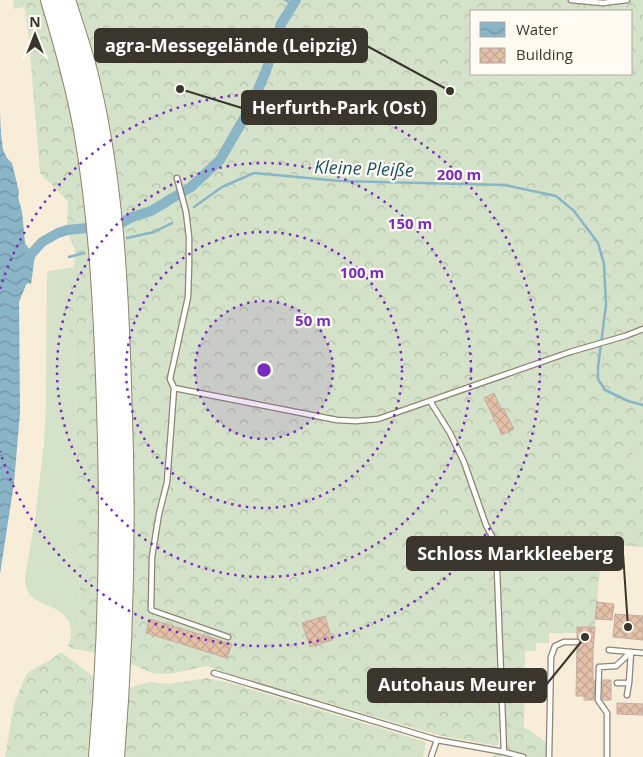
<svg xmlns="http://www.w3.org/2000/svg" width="643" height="757" viewBox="0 0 643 757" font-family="'Open Sans',sans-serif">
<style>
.grass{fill:#d3e2c8}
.forest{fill:url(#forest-crowns);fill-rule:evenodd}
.water{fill:url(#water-waves)}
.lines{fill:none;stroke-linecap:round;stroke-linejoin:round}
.stream{stroke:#8ab5c7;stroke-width:2.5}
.canal{stroke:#8ab5c7;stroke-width:10}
.building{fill:url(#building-cross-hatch);stroke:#c2afa2}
.lane-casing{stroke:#8d8472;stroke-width:7}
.highway-casing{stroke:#8d8472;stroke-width:20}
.lane{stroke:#fff;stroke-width:4.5}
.highway{stroke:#fff;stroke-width:18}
.ring{fill:none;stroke:#7b2cbf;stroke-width:2.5;stroke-dasharray:2.5 5}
.labels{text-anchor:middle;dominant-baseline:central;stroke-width:4.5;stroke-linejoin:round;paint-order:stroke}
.water-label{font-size:18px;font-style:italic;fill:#175165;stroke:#fffbf3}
.centre{fill:#7b2cbf;stroke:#fffbf3;stroke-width:2.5}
.ring-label{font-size:15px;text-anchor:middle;font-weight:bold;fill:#7b2cbf;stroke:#fffbf3;stroke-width:4.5;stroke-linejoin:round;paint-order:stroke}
.leader{fill:none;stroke:#3a362e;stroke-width:2}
.callout-dot{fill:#3a362e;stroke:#fffbf3;stroke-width:2}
.callout{fill:#3a362e;stroke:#3a362e;stroke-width:2}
.callout-label{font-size:18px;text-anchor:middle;font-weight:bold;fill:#fff}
</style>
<defs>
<pattern id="forest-crowns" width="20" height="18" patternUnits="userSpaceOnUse" patternTransform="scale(1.25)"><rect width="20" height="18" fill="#d3e2c8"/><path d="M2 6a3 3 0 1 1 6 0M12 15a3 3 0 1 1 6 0" fill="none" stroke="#b6c2ac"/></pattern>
<pattern id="water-waves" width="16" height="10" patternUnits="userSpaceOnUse" patternTransform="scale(1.25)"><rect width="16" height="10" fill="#8ab5c7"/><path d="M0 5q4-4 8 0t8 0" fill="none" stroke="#7294a2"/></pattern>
<pattern id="building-cross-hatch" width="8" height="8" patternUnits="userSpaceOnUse" patternTransform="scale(1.25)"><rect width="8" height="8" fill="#e5c1a9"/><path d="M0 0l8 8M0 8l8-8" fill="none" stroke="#c5a692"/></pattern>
</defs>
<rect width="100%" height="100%" fill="#f7edd9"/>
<path class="grass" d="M74,267L71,284L63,296V322L74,337L80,611L79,628L71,637C71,632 71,626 69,622C57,598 25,611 25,577L35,520L44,444L46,399L47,274L49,271Z
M643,443V475L627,460Z"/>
<path class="forest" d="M13,0H46L41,2C81,120 91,239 96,363C98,422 101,481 99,540C98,578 96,615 96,653L71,648L68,646L71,637L79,628L80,611L74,337L63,322V296L71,284L74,267L75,250L69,235L67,226L68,201L40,173L28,29L24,7L14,9Z
M75,0H643V443L627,460L643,475V547L602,544L595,627H577V633H549V643H536V651H525L524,727L549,744V757H492L497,751L503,752L502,733L497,732L499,742L497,746L438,735L232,675L207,666L169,674L152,673L129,663L119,194L106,106L85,26ZM472,11H632V74H472Z
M61,652L95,678L90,757H5L14,704L26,675L31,670L49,661Z
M207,678L230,683L426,742L423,757H123L128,688L150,682L168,684Z"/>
<path class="water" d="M0,112L1,134L3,150L7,158L12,163L19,192L18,197L22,212L25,243L30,250L32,248L37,253L35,255L31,284L28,283L26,285L19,302L20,413L14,483L0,574Z"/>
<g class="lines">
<path class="stream" d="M285,0L293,4
M194,207L222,187L254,173L340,181L504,185L556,196L574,211L598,243L604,264L606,305L598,367V379L605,390L628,401L643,405
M127,238L154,232L172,223
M69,257L84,253"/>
<path class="canal" d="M25,261L42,242L58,233L67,230L87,228L121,223L132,217L151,211L191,187L220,160L250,108L266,71L281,24L296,0"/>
</g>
<path class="building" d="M494,393L501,409L503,408L514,429L502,435L484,398Z
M597,602L614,604L612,620L595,619Z
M615,614L643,616V640L613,637Z
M325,616L332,640L310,647L302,623Z
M150,619L232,644L227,658L146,633Z
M577,627H595L593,652V680H595L594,700H584V696H576L577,646L579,645L581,642L580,640L577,638Z
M603,680H611V700H603L602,699Z
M617,703L643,704V715L617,714Z"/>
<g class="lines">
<g class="lane-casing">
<path id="lane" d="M571,0L603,3L627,0
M177,178L186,212L189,237V265L188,297L170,379L174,388L171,430L167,482L159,514L152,557L151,610L228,637
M174,388L337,420L356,421L378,419L570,352L625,336L643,329
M430,401L450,433L464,462L486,525L496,544L504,752
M609,650L643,653
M214,673L437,740L504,752L523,757
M617,683H629L627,695
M629,683L631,652
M431,757L437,740
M549,757L551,657L555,646L564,642H577
M607,757V713L598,700L599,667L616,666L631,652"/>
</g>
<g class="highway-casing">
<path id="highway" d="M50,0C63,43 75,86 83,130C99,221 103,313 106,405C110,522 108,640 98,757
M66,0C75,28 85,56 91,84C114,183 119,285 122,385C127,509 125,633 115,757"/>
</g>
<use href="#lane" class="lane"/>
<use href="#highway" class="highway"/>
</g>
<circle cx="264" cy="370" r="69" fill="#7b2cbf" fill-opacity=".12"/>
<g class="ring">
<circle cx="264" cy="370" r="69"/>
<circle cx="264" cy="370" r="138"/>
<circle cx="264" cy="370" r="207"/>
<path d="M0 289A276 276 0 1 1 0 451"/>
</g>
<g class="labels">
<g class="water-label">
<text transform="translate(364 168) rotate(2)">Kleine Pleiße</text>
</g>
</g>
<circle cx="264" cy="370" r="8" class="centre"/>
<g class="ring-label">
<text x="459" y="180">200 m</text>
<text x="410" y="229">150 m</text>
<text x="362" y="278">100 m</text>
<text x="313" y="326">50 m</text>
</g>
<path class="leader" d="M450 91L367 46M180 89L242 108M628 627L623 553M585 637L546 685"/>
<g class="callout-dot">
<circle cx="450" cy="91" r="5"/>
<circle cx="180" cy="89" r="5"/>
<circle cx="628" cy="627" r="5"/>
<circle cx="585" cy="637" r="5"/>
</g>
<g class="callout">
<rect x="95" y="29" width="272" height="33" rx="5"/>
<rect x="242" y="91" width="194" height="33" rx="5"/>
<rect x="407" y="537" width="216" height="33" rx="5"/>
<rect x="368" y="669" width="178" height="33" rx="5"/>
</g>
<g class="callout-label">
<text x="231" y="52">agra-Messegelände (Leipzig)</text>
<text x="339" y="114">Herfurth-Park (Ost)</text>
<text x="515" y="560">Schloss Markkleeberg</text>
<text x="457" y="691">Autohaus Meurer</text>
</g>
<rect x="470" y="10" width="162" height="65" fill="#fffbf3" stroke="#b0aca4"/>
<rect x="480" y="22" width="25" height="15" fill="url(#water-waves)" stroke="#b0aca4"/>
<text x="516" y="35" font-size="15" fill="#3a362e">Water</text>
<rect x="480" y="48" width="25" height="15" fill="url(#building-cross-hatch)" stroke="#b0aca4"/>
<text x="516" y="60" font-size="15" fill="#3a362e">Building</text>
<g transform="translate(35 35)" stroke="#fffbf3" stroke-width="4" paint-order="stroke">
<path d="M0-4L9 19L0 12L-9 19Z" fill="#3a362e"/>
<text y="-8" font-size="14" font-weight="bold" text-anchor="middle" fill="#3a362e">N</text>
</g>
</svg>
